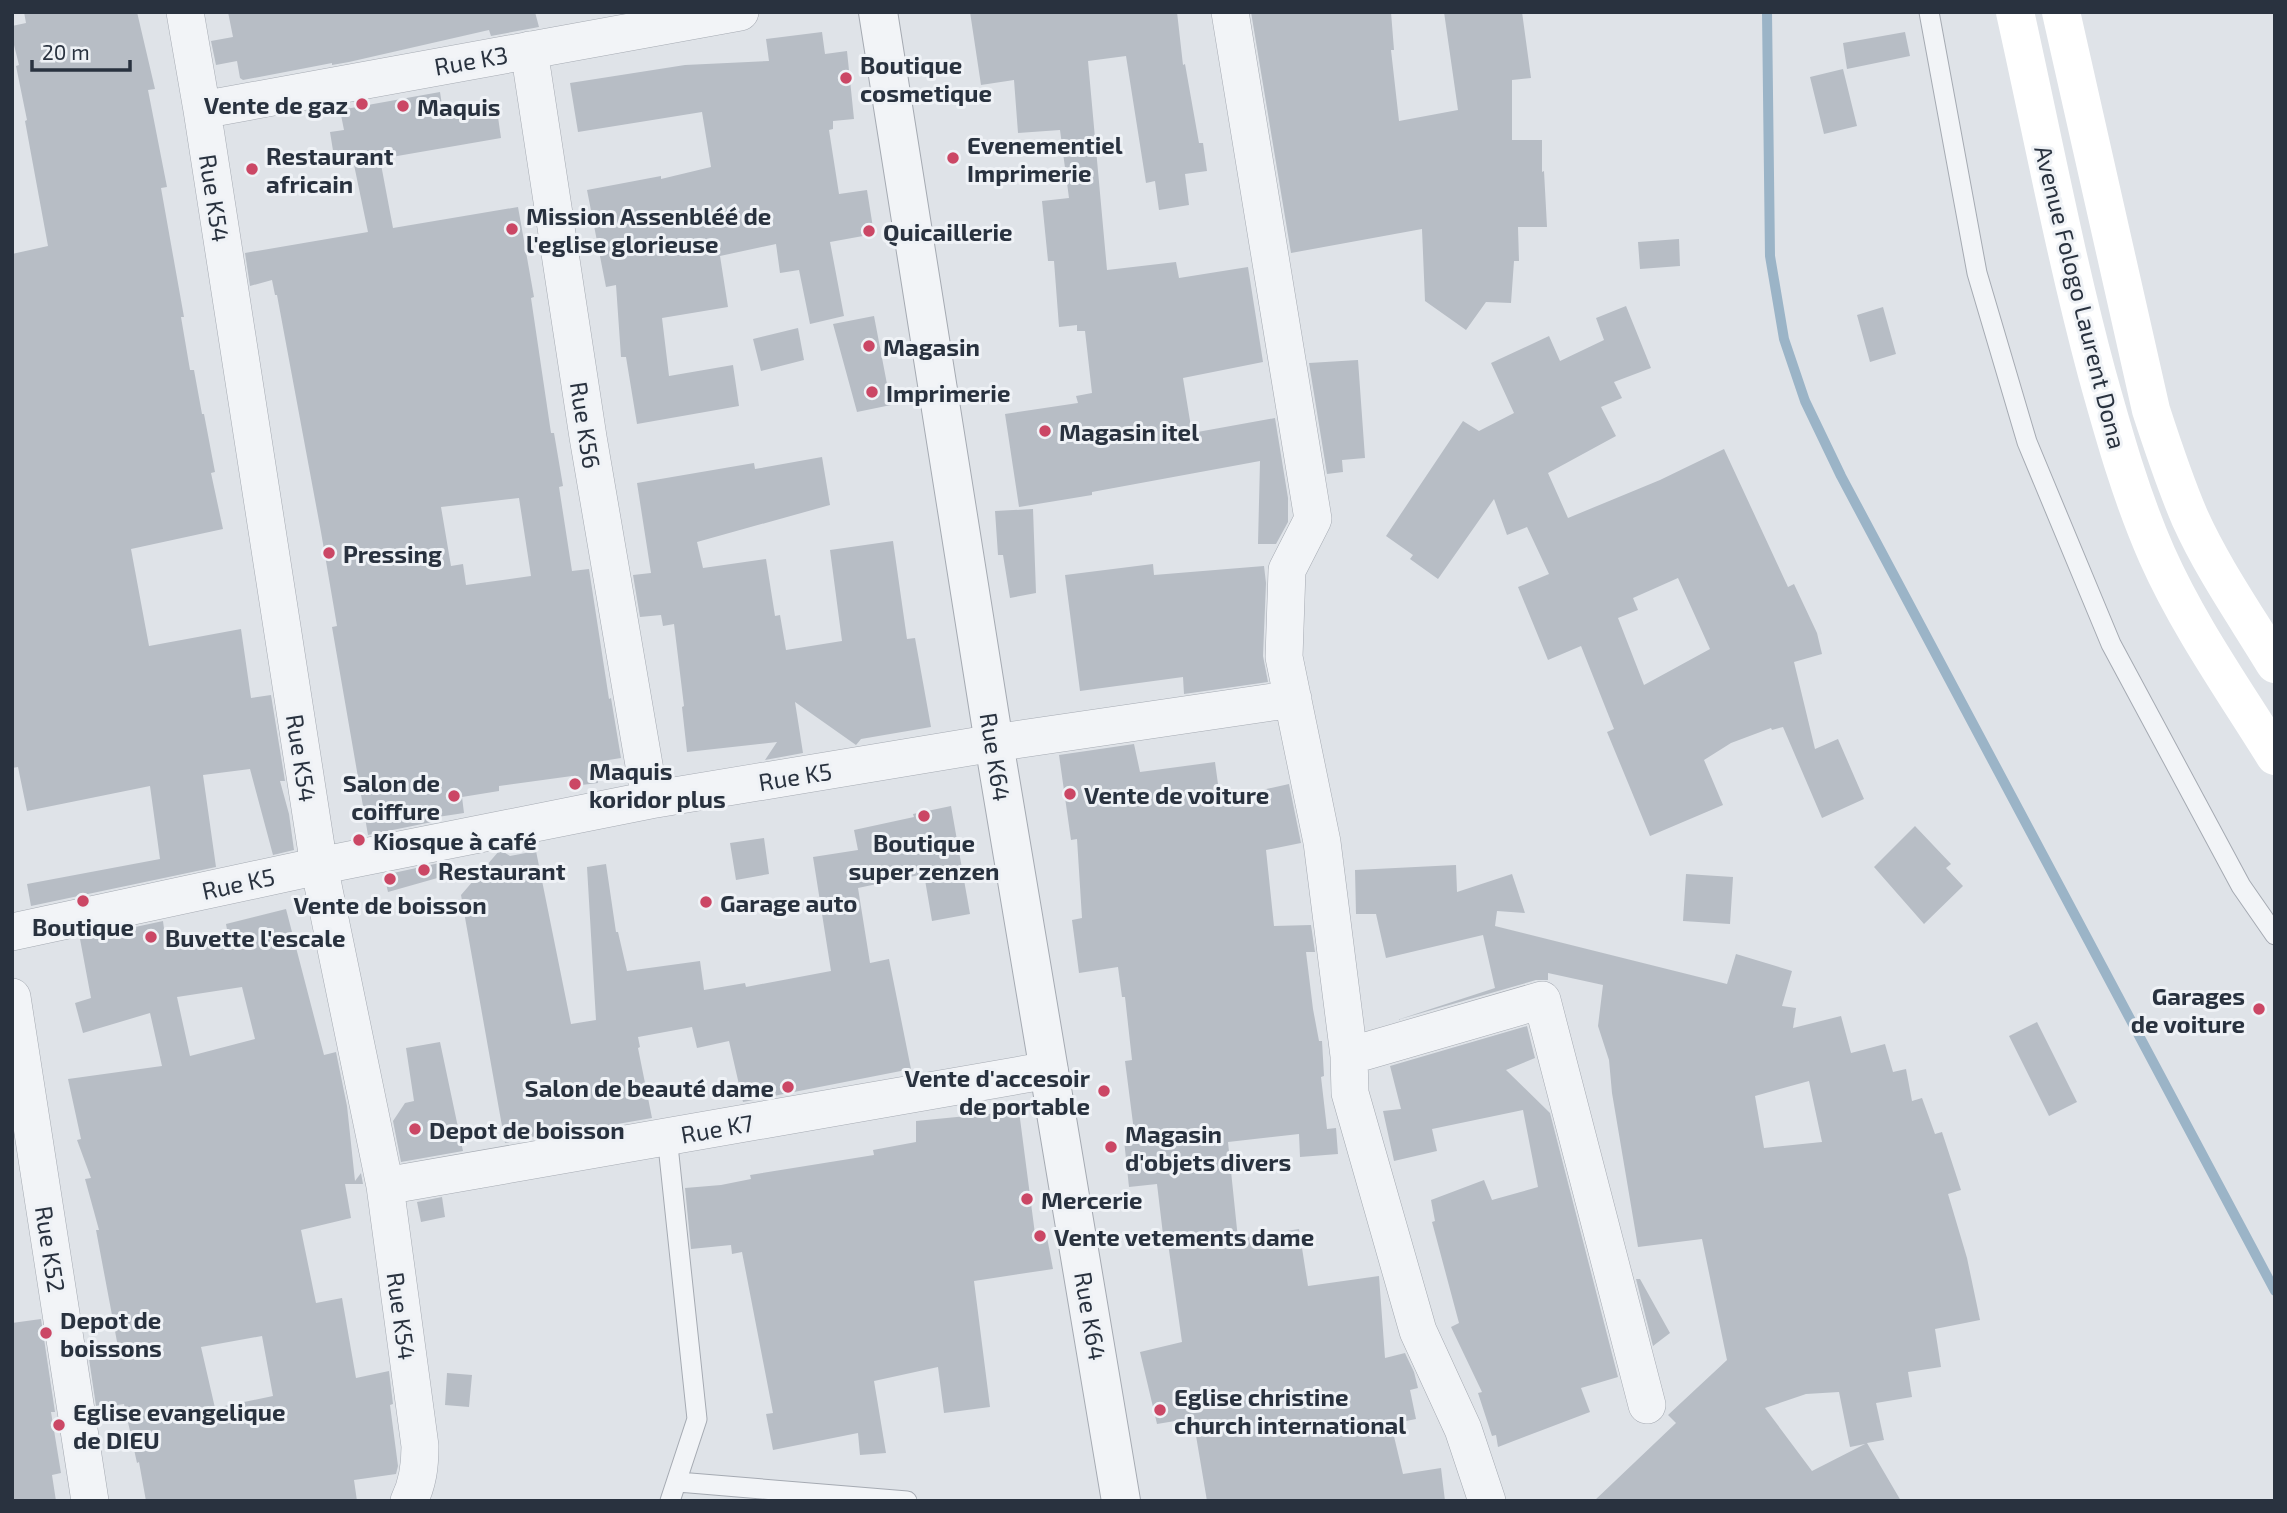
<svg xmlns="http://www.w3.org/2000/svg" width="2287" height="1513" viewBox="0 0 2287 1513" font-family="'Exo 2',sans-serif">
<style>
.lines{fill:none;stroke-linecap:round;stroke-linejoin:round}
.stream{stroke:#9bb4c7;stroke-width:10}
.building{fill:#b7bdc5;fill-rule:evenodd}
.service-casing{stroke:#a5aab2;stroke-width:21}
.minor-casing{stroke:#a5aab2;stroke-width:38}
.tertiary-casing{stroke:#a5aab2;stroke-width:40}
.service{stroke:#f2f4f7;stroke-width:19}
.minor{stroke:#f2f4f7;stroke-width:37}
.tertiary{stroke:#f2f4f7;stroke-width:38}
.secondary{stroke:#fff;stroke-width:38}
.poi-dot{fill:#cb4765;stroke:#eff2f6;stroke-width:2.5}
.labels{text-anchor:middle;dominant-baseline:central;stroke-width:6;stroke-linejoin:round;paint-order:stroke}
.street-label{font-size:24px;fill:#29323f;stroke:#eff2f6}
.poi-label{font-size:24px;font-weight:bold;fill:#29323f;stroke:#eff2f6;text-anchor:start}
</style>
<rect width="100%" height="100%" fill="#dfe3e8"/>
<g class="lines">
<path class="stream" d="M1767,12L1770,256L1784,339L1805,401L1841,476L2275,1291"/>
</g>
<path class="building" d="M24,12H137L155,89L148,90L167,187L161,188L184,317H181L190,370H194L202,414H204L215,472L211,473L223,529L131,549L149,646L241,629L251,698L271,695L285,781H280L289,814L294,850L273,855L250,769L203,775L216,867L31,906L27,884L160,859L150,786L27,811L18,767L12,768V254L48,246L25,121L27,120L16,66L19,65L12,37V26L26,23Z
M228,12H535L539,27L491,36L489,30L349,62L332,65V63L243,80L240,78L237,61L216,65L211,41L233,37Z
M970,12H1177L1183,65L1185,64L1199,143H1203L1207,171L1185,174L1189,205L1159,210L1155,181L1146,183L1126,56L1088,61L1107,270L1176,262L1179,278L1248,267L1263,362L1183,378L1192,433L1275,418L1288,498V522L1276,544H1258L1260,461L1092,492V495L1019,507L1005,414L1078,403L1076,396L1092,393L1085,331H1077V325L1059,327L1054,261H1048L1042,201L1069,198L1060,130L1018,133L1014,80L981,85Z
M1251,12H1391L1394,50H1391L1399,121L1458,110L1444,12H1522L1531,78L1512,80V140H1542V172L1544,171L1547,227H1518L1519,261H1514L1511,303L1486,302L1466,330L1425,301L1422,229L1291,253Z
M822,32L825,54L847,51L854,119L833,121V129L829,130L839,194L867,190L874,234L830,242L844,316L810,324L799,270L780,273L776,244L720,256L728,307L662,318L669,376L733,365L739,406L637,424L626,357H621L616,285L606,287L587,190L661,176V179L711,167L702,112L578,132L570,83L685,65L769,61L766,39Z
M1905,32L1910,56L1847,69L1843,43Z
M1843,69L1857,126L1824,134L1810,77Z
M440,92L443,112L496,103L501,138L380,159L393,228L518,207L534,297L531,298L551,433H554L563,486L559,487L572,571L589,569L609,699L611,698L621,758L596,762L598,783L573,786L572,776L499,786V791L462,797L464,813L431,818L432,822L368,835L332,627L337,626L321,532L277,295H275L272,280L250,286L245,253L368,232L353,160L335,163L330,132L344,130L340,110ZM519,498L531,576L466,585L463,564L451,566L441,507Z
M1679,239L1680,266L1640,269L1638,242Z
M1626,306L1651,368L1614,382L1622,398L1601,407L1616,436L1548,473L1568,518L1660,480L1724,449L1788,587L1794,584L1817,633L1822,654L1794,662L1815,749L1838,739L1864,799L1822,818L1783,727L1772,730L1771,728L1731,743L1704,760L1723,805L1650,836L1607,732L1614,729L1581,646L1548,660L1518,587L1549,574L1527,527L1507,535L1494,499L1438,579L1410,559L1413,555L1386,536L1463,421L1479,431L1514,413L1491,363L1549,336L1560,361L1604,340L1596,318ZM1678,578L1710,649L1644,685L1618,618L1638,610L1633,598Z
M1883,307L1896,354L1870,362L1857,315Z
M874,316L891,405L857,412L833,324Z
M798,328L804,360L761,371L753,339Z
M1358,360L1365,458L1342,460L1343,472L1327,474L1309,363Z
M822,457L830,505L697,542L703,568L766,559L775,616L780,615L786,650L842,641L830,550L893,541L907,639L915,638L931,727L861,739L856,745L795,702L803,753L765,760L777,742L687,752L682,707L684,706L674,624L663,626L661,615L640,617L633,575L651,573L637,483L754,463L755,469Z
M1033,509L1036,593L1010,598L1003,555H998L995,511Z
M1153,564L1154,575L1264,566L1266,583L1263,656L1268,682L1184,694L1183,677L1080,691L1065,575Z
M1134,744L1140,772L1215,762L1220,799L1289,784L1301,843L1266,850L1274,926L1311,925L1315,952H1306L1313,1009L1319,1041H1322L1324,1076L1321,1077L1327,1129L1336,1128L1338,1154L1300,1157L1299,1134L1228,1142L1238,1239L1299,1229L1308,1286L1379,1276L1385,1358L1405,1353L1414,1372L1418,1388L1410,1390L1416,1419L1391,1424L1403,1474L1441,1468L1445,1501H1207L1193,1418L1157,1424L1140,1352L1182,1342L1168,1243H1164L1157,1184L1129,1187L1124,1140L1135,1139L1125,1061L1132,1060L1125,997H1122L1118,967L1079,973L1072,920L1082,918L1077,839L1071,840L1059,755Z
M951,806L970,914L932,921L924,874L858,888L870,963L889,959L911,1069L743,1102L729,1041L697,1048L692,1027L638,1037L640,1047L638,1048L652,1118L554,1135V1132L505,1143L461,895L499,851H502L510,856L536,851L571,1024L596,1020L587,867L606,864L616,932H618L627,971L700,961L704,990L745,983L746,987L831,971L813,857L858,850L854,830L914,817L913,814Z
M1915,826L1951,864L1946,868L1963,886L1924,924L1874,867Z
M764,838L769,874L736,880L730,843Z
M444,862L448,875L388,892L384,875Z
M1456,865L1457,892L1512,874L1525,913L1497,911L1495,926L1727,984L1736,954L1792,971L1782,1006L1796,1008L1793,1028L1841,1016L1851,1053L1885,1044L1893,1072L1906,1069L1912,1101L1922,1098L1935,1134L1942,1132L1961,1190L1948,1194L1967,1258L1980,1320L1935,1329L1941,1367L1908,1372L1912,1397L1876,1403L1884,1440L1867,1443L1901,1501H1594L1676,1423L1668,1415L1727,1360L1702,1239L1638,1247L1612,1093L1609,1060L1598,1026L1603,985L1548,973V980H1536L1397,1020L1495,988L1483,935L1386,958L1376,914H1356L1355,870ZM1809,1081L1822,1142L1764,1148L1755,1096ZM1839,1392L1850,1447L1865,1444L1812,1471L1765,1408L1806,1394Z
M1686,874L1733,877L1730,924L1683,921Z
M286,909L324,1055L336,1052L347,1106L355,1181L361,1173L363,1184H345L351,1218L301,1230L316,1303L342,1298L356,1378L389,1371L393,1404L390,1405L398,1466L396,1474L354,1480L357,1501H146L139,1462L137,1463L124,1404L105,1407L104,1404L96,1406L88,1352L118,1347L96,1230H99L85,1179L91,1178L77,1140L81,1139L68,1079L162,1066L150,1013L83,1033L75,1003L91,998L80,939L163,921L166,944L228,935L226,924ZM242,987L255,1039L190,1056L177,997ZM262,1336L273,1396L215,1408L201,1347Z
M2037,1022L2077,1102L2049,1116L2009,1036Z
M1527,1026L1535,1058L1506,1070L1550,1113L1618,1377L1581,1388L1590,1412L1498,1447L1496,1435L1492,1436L1478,1393L1482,1392L1451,1327L1459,1323L1432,1222L1435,1221L1431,1200L1484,1180L1492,1200L1538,1187L1523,1110L1432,1129L1437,1151L1394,1161L1383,1111L1401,1109L1390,1066Z
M440,1042L463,1151L401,1162L393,1121L405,1103L414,1101L406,1048Z
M1019,1111L1035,1234L1046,1232L1053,1269L974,1281L990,1407L944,1413L938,1367L874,1381L886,1453L860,1455L858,1433L773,1450L766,1414L773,1413L742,1252L732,1254L731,1245L691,1249L685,1188L721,1185L751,1179L750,1175L874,1155L873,1150L916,1142V1121Z
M442,1197L445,1217L421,1222L417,1202Z
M1636,1279H1640L1670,1333L1653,1346Z
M41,1319L55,1412H51L61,1473L52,1475L56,1501H12V1323Z
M447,1373L472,1375L469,1407L445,1405Z"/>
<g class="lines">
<g class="service-casing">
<path id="service" d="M1929,12L1977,273L2027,442L2111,644L2241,886L2275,935
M667,1136L697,1419L670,1501
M678,1482L907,1501"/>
</g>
<g class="minor-casing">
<path id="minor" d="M185,12L202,110L319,866L385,1186L420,1446C420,1466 418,1483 409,1501
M1230,12L1313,519L1287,570L1284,657L1322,842L1349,1056L1350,1093L1418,1331L1463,1429L1487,1501
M529,50L588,437L650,800
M202,110L740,12
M12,932L319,866L650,800L994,743L1293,699
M12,997L90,1501
M1349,1056L1542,1000L1647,1405
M385,1186L1049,1070"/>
</g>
<g class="tertiary-casing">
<path id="tertiary" d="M878,12L994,743L1121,1501"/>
</g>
<use href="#service" class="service"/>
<use href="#minor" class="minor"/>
<use href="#tertiary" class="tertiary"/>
<path class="secondary" d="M2015,12C2042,133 2065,255 2097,374C2114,435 2131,496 2157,555C2188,625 2234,690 2275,756
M2061,12L2151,410C2163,447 2175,483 2190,518C2213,569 2246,616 2275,664"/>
</g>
<g class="poi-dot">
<circle cx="846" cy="78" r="7"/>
<circle cx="362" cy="104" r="7"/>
<circle cx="403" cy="106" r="7"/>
<circle cx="953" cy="158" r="7"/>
<circle cx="252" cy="169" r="7"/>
<circle cx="512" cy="229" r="7"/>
<circle cx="869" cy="231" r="7"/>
<circle cx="869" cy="346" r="7"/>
<circle cx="872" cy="392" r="7"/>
<circle cx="1045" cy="431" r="7"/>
<circle cx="329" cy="553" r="7"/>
<circle cx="575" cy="784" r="7"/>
<circle cx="1070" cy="794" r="7"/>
<circle cx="454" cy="796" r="7"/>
<circle cx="924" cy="816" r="7"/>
<circle cx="359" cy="840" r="7"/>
<circle cx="424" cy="870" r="7"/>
<circle cx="390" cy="879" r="7"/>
<circle cx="83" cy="901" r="7"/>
<circle cx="706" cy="902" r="7"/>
<circle cx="151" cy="937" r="7"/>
<circle cx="2259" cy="1009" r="7"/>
<circle cx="788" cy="1087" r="7"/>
<circle cx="1104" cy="1091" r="7"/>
<circle cx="415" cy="1129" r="7"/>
<circle cx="1111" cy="1147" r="7"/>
<circle cx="1027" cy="1199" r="7"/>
<circle cx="1040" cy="1236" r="7"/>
<circle cx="46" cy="1333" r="7"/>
<circle cx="1160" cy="1410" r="7"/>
<circle cx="59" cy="1425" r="7"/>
</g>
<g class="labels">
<g class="street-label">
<text transform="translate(471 60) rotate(-10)">Rue K3</text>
<text transform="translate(215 198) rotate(81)">Rue K54</text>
<text transform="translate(2081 297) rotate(76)">Avenue Fologo Laurent Dona</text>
<text transform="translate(586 425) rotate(81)">Rue K56</text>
<text transform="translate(996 757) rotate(81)">Rue K64</text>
<text transform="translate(302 758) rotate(81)">Rue K54</text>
<text transform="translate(795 776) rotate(-9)">Rue K5</text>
<text transform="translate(238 883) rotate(-12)">Rue K5</text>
<text transform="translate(717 1128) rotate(-10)">Rue K7</text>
<text transform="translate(51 1249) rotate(81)">Rue K52</text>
<text transform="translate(402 1316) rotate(82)">Rue K54</text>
<text transform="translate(1091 1316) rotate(80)">Rue K64</text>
</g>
<g class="poi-label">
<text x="860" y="64">Boutique<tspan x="860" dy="28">cosmetique</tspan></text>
<text x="348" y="104" text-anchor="end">Vente de gaz</text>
<text x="417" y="106">Maquis</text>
<text x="967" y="144">Evenementiel<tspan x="967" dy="28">Imprimerie</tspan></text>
<text x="266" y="155">Restaurant<tspan x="266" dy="28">africain</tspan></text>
<text x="526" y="215">Mission Assenbléé de<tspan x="526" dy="28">l'eglise glorieuse</tspan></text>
<text x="883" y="231">Quicaillerie</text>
<text x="883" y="346">Magasin</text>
<text x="886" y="392">Imprimerie</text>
<text x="1059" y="431">Magasin itel</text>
<text x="343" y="553">Pressing</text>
<text x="589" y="770">Maquis<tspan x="589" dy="28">koridor plus</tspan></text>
<text x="440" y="782" text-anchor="end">Salon de<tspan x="440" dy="28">coiffure</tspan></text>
<text x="1084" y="794">Vente de voiture</text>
<text x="373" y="840">Kiosque à café</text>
<text x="924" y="842" text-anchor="middle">Boutique<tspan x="924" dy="28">super zenzen</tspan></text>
<text x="438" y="870">Restaurant</text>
<text x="720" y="902">Garage auto</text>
<text x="390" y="904" text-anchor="middle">Vente de boisson</text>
<text x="83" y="926" text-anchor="middle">Boutique</text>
<text x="165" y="937">Buvette l'escale</text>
<text x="2245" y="995" text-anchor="end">Garages<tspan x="2245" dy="28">de voiture</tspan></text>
<text x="1090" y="1077" text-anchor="end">Vente d'accesoir<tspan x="1090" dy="28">de portable</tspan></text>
<text x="774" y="1087" text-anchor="end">Salon de beauté dame</text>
<text x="429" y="1129">Depot de boisson</text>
<text x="1125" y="1133">Magasin<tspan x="1125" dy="28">d'objets divers</tspan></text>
<text x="1041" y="1199">Mercerie</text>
<text x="1054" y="1236">Vente vetements dame</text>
<text x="60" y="1319">Depot de<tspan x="60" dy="28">boissons</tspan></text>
<text x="1174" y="1396">Eglise christine<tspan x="1174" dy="28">church international</tspan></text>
<text x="73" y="1411">Eglise evangelique<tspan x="73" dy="28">de DIEU</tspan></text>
</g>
</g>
<rect width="2287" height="1513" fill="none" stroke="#29323f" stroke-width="28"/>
<path d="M32 60v10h98v-10" fill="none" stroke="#29323f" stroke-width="3.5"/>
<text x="42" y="60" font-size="21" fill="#29323f" stroke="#eff2f6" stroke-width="5" paint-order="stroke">20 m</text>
</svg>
